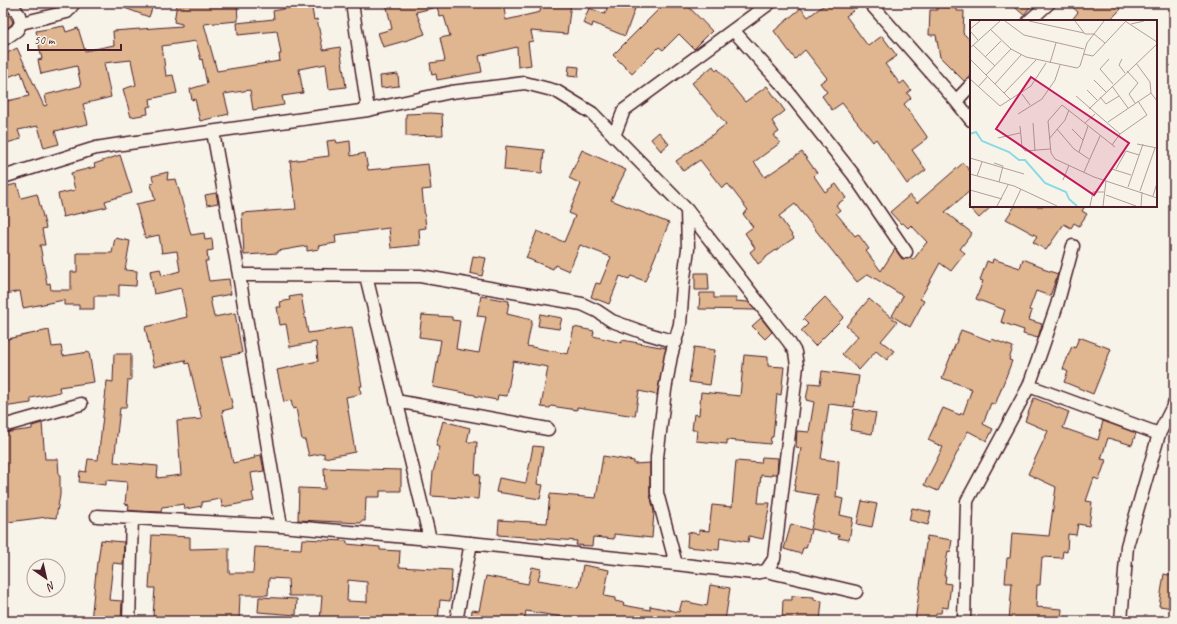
<svg xmlns="http://www.w3.org/2000/svg" width="1177" height="624" viewBox="0 0 1177 624" font-family="Caveat,sans-serif">
<style>
.building{fill:#dfb68f;stroke:#4a1f2b;fill-rule:evenodd}
.lines{fill:none;stroke-linecap:round;stroke-linejoin:round}
.minor-casing{stroke:#4a1f2b;stroke-width:15}
.minor{stroke:#f7f3e8;stroke-width:12}
.inset-river{fill:none;stroke:#8adbe4;stroke-width:2}
.inset-road{fill:none;stroke:#b29e9c;stroke-width:1}
.view{fill:#c2185b;fill-opacity:0.15;stroke:#c2185b;stroke-width:2}
.inset-edge{fill:none;stroke:#4a1f2b;stroke-width:2}
</style>
<rect width="100%" height="100%" fill="#f7f3e8"/>
<filter id="ink" filterUnits="userSpaceOnUse"><feTurbulence type="fractalNoise" baseFrequency=".025" numOctaves="2"/><feDisplacementMap in="SourceGraphic" scale="8" xChannelSelector="R" yChannelSelector="G"/><feConvolveMatrix kernelMatrix="1 2 1 2 8 2 1 2 1" color-interpolation-filters="sRGB"/></filter>
<g filter="url(#ink)">
<path class="building" d="M114,3H154L149,17L114,4Z
M177,3H237L238,21L204,24L217,71L280,61L279,54H281L277,31L238,35L237,23L274,19L273,11L311,3L314,20L317,19L323,50L340,47L346,87L329,89L326,64L299,69L303,93L282,96L284,105L253,110L250,90L224,94L229,114L200,121L195,99L192,100L190,89L207,84L202,59L201,60L196,41L162,46L166,76L173,75L177,93L150,99L151,106L147,107L148,114L131,117L123,89L136,85L131,60L104,63L111,97L83,104L88,124L55,131L59,144L44,148L38,126L18,130L21,139L3,144V102L29,96L21,72L3,79V55L17,48L44,106L47,105L45,95L81,86L77,66L41,74L38,60L42,59L36,31L64,26L66,32L78,28L85,51L114,45L113,31L182,26V24L174,22Z
M386,3H437V5H440V3H503L506,20L540,12L542,3H571L567,34L531,31L533,41L528,42L531,65L518,67L517,47L479,56L482,72L437,80L436,74L432,75L430,63L445,61L440,38L450,36L444,16L440,17L437,7L416,12L425,34L408,40L383,47L378,33L392,29Z
M609,3H637L625,36L593,23L592,27L583,23L589,8L605,14Z
M665,3H685L712,31L694,49L679,34L663,50L659,47L632,74L613,55Z
M827,3H846L853,11L846,16L868,46L882,36L897,56L885,64L900,84L904,81L911,90L907,93L911,98L904,104L928,138L912,150L926,170L907,184L876,139L873,142L842,103L832,110L822,96L827,92L820,83L827,78L805,50L795,59L774,31L801,8L808,17Z
M1010,3H1033L1024,15Z
M1068,3H1115L1121,9L1109,21H1071L1078,12Z
M937,7L957,8V11H964L963,33L971,41V76L964,81L940,57L936,35H929L930,10H937Z
M8,13L13,22L11,25L3,31V16Z
M569,66L579,67L578,77L568,76Z
M713,66L716,71L718,69L745,102L767,86L785,111L772,121L779,132L774,135L780,143L754,162L765,177L802,152L817,173L814,176L825,192L836,184L846,198L836,205L840,210L836,213L855,236L858,234L869,249L866,251L881,271L895,249L902,259L910,258L913,260L927,242L911,225L908,228L903,223L901,224L890,212L910,195L917,203L963,163L971,172V190L945,212L972,233L960,249L965,253L951,271L940,263L920,299L924,301L910,327L892,316L903,296L868,274L857,282L795,204L779,216L794,238L766,257V258L758,264L750,252L755,248L745,233L753,227L743,214L748,210L728,184L722,188L700,160L683,171L676,161L699,145L726,124L692,83Z
M398,74L399,86L381,88L380,76Z
M431,113L442,114L443,135L406,136V114Z
M659,132L669,144L661,151L651,139Z
M336,140L337,143L350,141L351,156L365,153L368,170L428,164L431,189L422,190L426,228L419,229L420,245L391,248L389,228L335,235L336,243L318,246L319,249L307,251V246L278,251V253L244,255L242,213L296,209L290,161L329,156L327,141Z
M506,146L544,150L542,173L504,170Z
M582,150L626,170L611,200L669,223L645,281L631,276L629,279L620,276L609,304L591,297L596,283L600,284L611,257L580,245L569,271L555,265L553,269L526,258L537,231L564,242L575,216L569,213L581,184L569,178Z
M120,155L132,193L105,201L107,207L63,217L58,194L75,190L71,173L95,167L94,164Z
M168,172L167,180L176,179L191,235L204,233L205,240L212,239L213,250L207,251L208,261H205L209,281L229,279L231,294L210,298L214,317L235,313L242,353L221,357L233,408L222,411L233,463L255,458L254,456L261,455L264,471L251,473L254,492L252,493L254,501L222,507L221,499L202,502V506L185,509L184,504L162,507L161,512L137,511L128,510L129,505L125,504L127,482L106,480V485L79,482L80,471L86,472L88,459L98,460L107,381L113,382L114,354H131V380H128L126,408H120L114,462L158,466L157,478L181,475L177,421L202,419L189,363L186,364L185,360L154,367L145,327L187,317L181,288L154,294L150,271L160,269L162,276L180,271L177,251L162,253L159,235L145,238L136,204L155,200L151,184L154,183L152,176Z
M17,184L21,198L37,194L46,228L42,229L45,245H40L47,284L50,283L51,290H71V272H77V253H112L115,238L130,241L125,270L137,271L136,286L119,285V296H94V309H79V305H64V300L23,308L20,291L6,294L3,277V187Z
M216,193L218,203L207,205L205,195Z
M968,206H992L979,218Z
M1015,206H1085L1082,211L1087,214L1079,226L1074,223L1071,228L1064,224L1046,250L1033,242L1037,236L1006,219Z
M473,256L486,258L482,276L470,273Z
M993,259L1020,268L1023,259L1043,267V269L1058,274L1050,296L1036,291L1029,310L1032,311L1029,320L1042,324L1038,338L1023,334L1024,330L1001,322L1005,310L976,299L983,281L980,280L987,261L992,263Z
M695,273H708L709,290H695Z
M700,293H714V298H736V301L748,302L755,310L699,309Z
M301,295L308,333L352,327L362,386H360L361,394L346,397L355,452L324,458V453L309,456L305,440H302L296,408L293,409L291,400L284,402L277,370L318,361L316,342L290,347L286,324L280,325L277,307H281L280,302L290,300L289,297Z
M481,296L509,301L507,314L532,320L527,346L568,354L574,327L594,331L593,336L622,343V340L666,348L657,395L639,391L635,416L577,407V410L551,406L550,408L541,407L548,367L513,361L507,396L498,395L497,400L475,396V395L433,387L441,340L419,337L422,315L452,317V320L460,321L456,349L479,353L486,317L477,316Z
M825,297L844,317L815,346L801,331L808,324L803,319Z
M869,299L897,322L881,341L894,351L887,360L876,351L859,370L842,354L858,336L846,326Z
M540,314L562,318L559,329L538,326Z
M761,318L772,332L765,339L752,326Z
M49,330L52,347L61,346L63,356L89,352L94,382L59,387L60,392L31,398V403L3,407V340Z
M961,330L991,341L992,339L1013,347L1009,360L1012,361L995,405L991,403L983,424L993,429L987,441L968,431L938,491L924,485L943,447L928,440L943,408L960,415L961,413L963,414L972,389L942,378Z
M1079,337L1111,349L1093,394L1064,382L1068,372L1063,369L1072,346L1075,348Z
M694,347L715,350L710,385L689,382Z
M744,355L768,357V366L784,367L781,395L777,394L773,437H771L770,444L727,440V444L696,441L697,430H692L694,414L699,415L701,392L740,396Z
M822,371L859,376L854,407L829,404L821,459L839,461L836,497L843,499L840,515L853,518L849,540L838,538L839,535L811,529L818,495L794,491L801,448L796,447L797,431L809,432L814,402L806,400L809,383L820,384Z
M1034,398L1069,412L1063,428L1098,440L1103,421L1136,433L1132,445L1108,438L1101,459L1106,460L1099,480L1094,478L1086,501L1092,502L1089,526L1078,524L1076,535L1068,534L1067,552L1063,551L1062,558L1042,557L1040,585H1037L1036,607L1062,609L1061,621H1009L1012,583H1005L1007,558H1010L1012,533L1049,536L1056,487L1028,474L1048,431L1025,421Z
M854,409L876,413L872,434L850,430Z
M443,421L470,428L467,442H477L475,474L480,475L478,499L431,496L433,472L440,447L436,446Z
M42,423L45,459H58L59,476H60V495L56,518L47,517L8,522L7,515H3V433L32,429V426Z
M533,446L543,447L537,484L543,485L540,499L496,492L499,478L526,483Z
M603,456L634,461V464L650,463V493L654,512L652,538L614,534V539L593,537L592,546L576,545L577,541L498,535L499,520L547,523L550,494L596,498Z
M762,457L778,458L777,474H772L771,476L761,475L758,503H770L763,539L749,536L748,542L720,537L719,550L687,547L688,532L699,534V530L709,531L712,505L732,507L736,461L761,463Z
M324,468L401,470V491H380V497H366L365,521H361V523L298,520L299,488L325,489Z
M862,501L877,504L872,527L857,524Z
M912,508L931,512L928,525L909,520Z
M791,524L811,530L806,548H803L801,554L784,549Z
M152,535L190,537V549L229,548V573H253L255,547L301,549L302,539L347,541V544L380,547V550L400,551L399,567L452,570L450,601L440,600L438,621H320L322,596H289L288,579L269,578L268,595H240L239,621H157L158,617L153,616L155,588H149ZM348,580L367,582V602L347,601Z
M927,536L952,540L950,552L948,551L944,576H946L945,583L951,584L948,608L942,607L941,613H936L935,621H915Z
M101,540L124,542L123,564L113,563L109,600L122,601L121,621H91L97,562H98Z
M583,565L609,570L604,596L615,598V601L624,603L623,605L650,610V606L679,612L682,601L707,606L710,585L730,588L725,621H585L526,611L524,621H471L472,610L479,611L486,576L528,584L532,567L541,569L538,580L579,587Z
M1164,574L1174,576V608L1159,606Z
M792,596L814,597V600L822,601L820,621H782L783,600H792Z
M259,597L297,599L296,615L258,612Z"/>
<g class="lines">
<g class="minor-casing">
<path id="minor" d="M352,3L368,110
M870,3L956,101L971,120
M1029,21L1049,3
M21,23L67,12L74,3
M733,30L785,88L853,174L906,252
M3,40L17,30L21,23L19,15L11,3
M956,101L971,85
M213,132L239,275L281,526
M614,136L624,110L770,3
M3,177L96,148L115,145L368,110L451,92L525,83L556,91L592,113L687,210L789,342L795,352L797,366L774,559L766,571L753,573L676,564L430,539L281,526L97,516
M239,275L420,276L582,304L597,311L612,321L645,333L676,342
M366,276L430,539
M1029,386L1159,434
M396,401L548,429
M3,426L81,404
M676,564L657,493V457L665,390L671,356L680,324L683,285L688,249L687,210
M766,571L856,592
M129,621L132,518
M456,621L471,543
M964,621L967,501L1029,386L1057,305L1073,246
M1121,621L1127,546L1159,434L1174,404"/>
</g>
<use href="#minor" class="minor"/>
</g>
</g>
<g transform="translate(970 20)">
<rect width="187" height="187" fill="#f7f3e8"/>
<path class="inset-river" d="M0,114L6,112L12,121L39,132L49,140H55L75,163L96,172L99,179L107,186"/>
<path class="inset-road" d="M35,1L54,15L114,29M59,1L114,13M105,1L115,14H124L135,23M155,1L187,22M161,4L174,1M0,9L10,1M20,9L41,29L56,37L107,48L110,46L117,23L134,1M0,11L8,20M3,25L25,46M0,28L30,1M113,34L123,36L156,1M15,37L31,21M0,39L41,80M139,39L130,49L143,64M152,39L149,45L155,53M80,43L86,23M166,43L180,62L181,73L187,81M157,51L168,63L159,74L165,83M16,55L41,29M0,59L30,86L61,66L76,43M124,60L136,72M25,64L51,35M142,66L158,88M8,67L17,57M117,70L127,80M34,73L66,40M52,74L60,85M106,76L150,114M130,77L136,84L149,76M119,89L187,24M48,94L72,79L85,60L90,45M138,102L181,73M63,103L65,131M115,103L125,94M50,106L52,127L55,131L80,129M87,109L104,129L119,139M102,109L113,120M28,118L50,113M79,119L95,100L99,90M167,124L187,128M142,125L150,114L177,95L168,81M145,127L92,85L78,101L81,133L85,139L124,157L187,178M109,132L118,106M0,138L54,154M24,143L33,146L29,162M142,149L161,155M146,149L156,131L169,135M114,152L130,116M0,154L44,166L87,186M7,156L12,142M93,160L99,145M158,167L173,124M0,170L32,179M170,171L185,128M136,175L166,186M183,176L187,163M27,186L38,165M43,186L51,169M120,186L123,172H134M133,186L136,161M171,186L172,172"/>
<path class="view" d="M61,57L159,123L124,175L26,109Z"/>
<rect width="187" height="187" class="inset-edge"/>
</g>
<rect width="1177" height="624" fill="none" stroke="#f7f3e8" stroke-width="16"/>
<rect x="8" y="8" width="1161" height="608" fill="none" stroke="#4a1f2b" stroke-width="1.5" filter="url(#ink)"/>
<g transform="translate(46 578) rotate(146)"><circle r="19" fill="#f7f3e8" stroke="#b29e9c"/>
<path d="M0-3L7 15L0 10L-7 15Z" fill="#4a1f2b"/>
<text y="-6" font-size="11" font-weight="bold" text-anchor="middle" fill="#4a1f2b">N</text>
</g>
<path d="M28 44v6h93v-6" fill="none" stroke="#4a1f2b" stroke-width="2"/>
<text x="34" y="44" font-size="12" fill="#4a1f2b" stroke="#f7f3e8" stroke-width="3" paint-order="stroke">50 m</text>
</svg>
